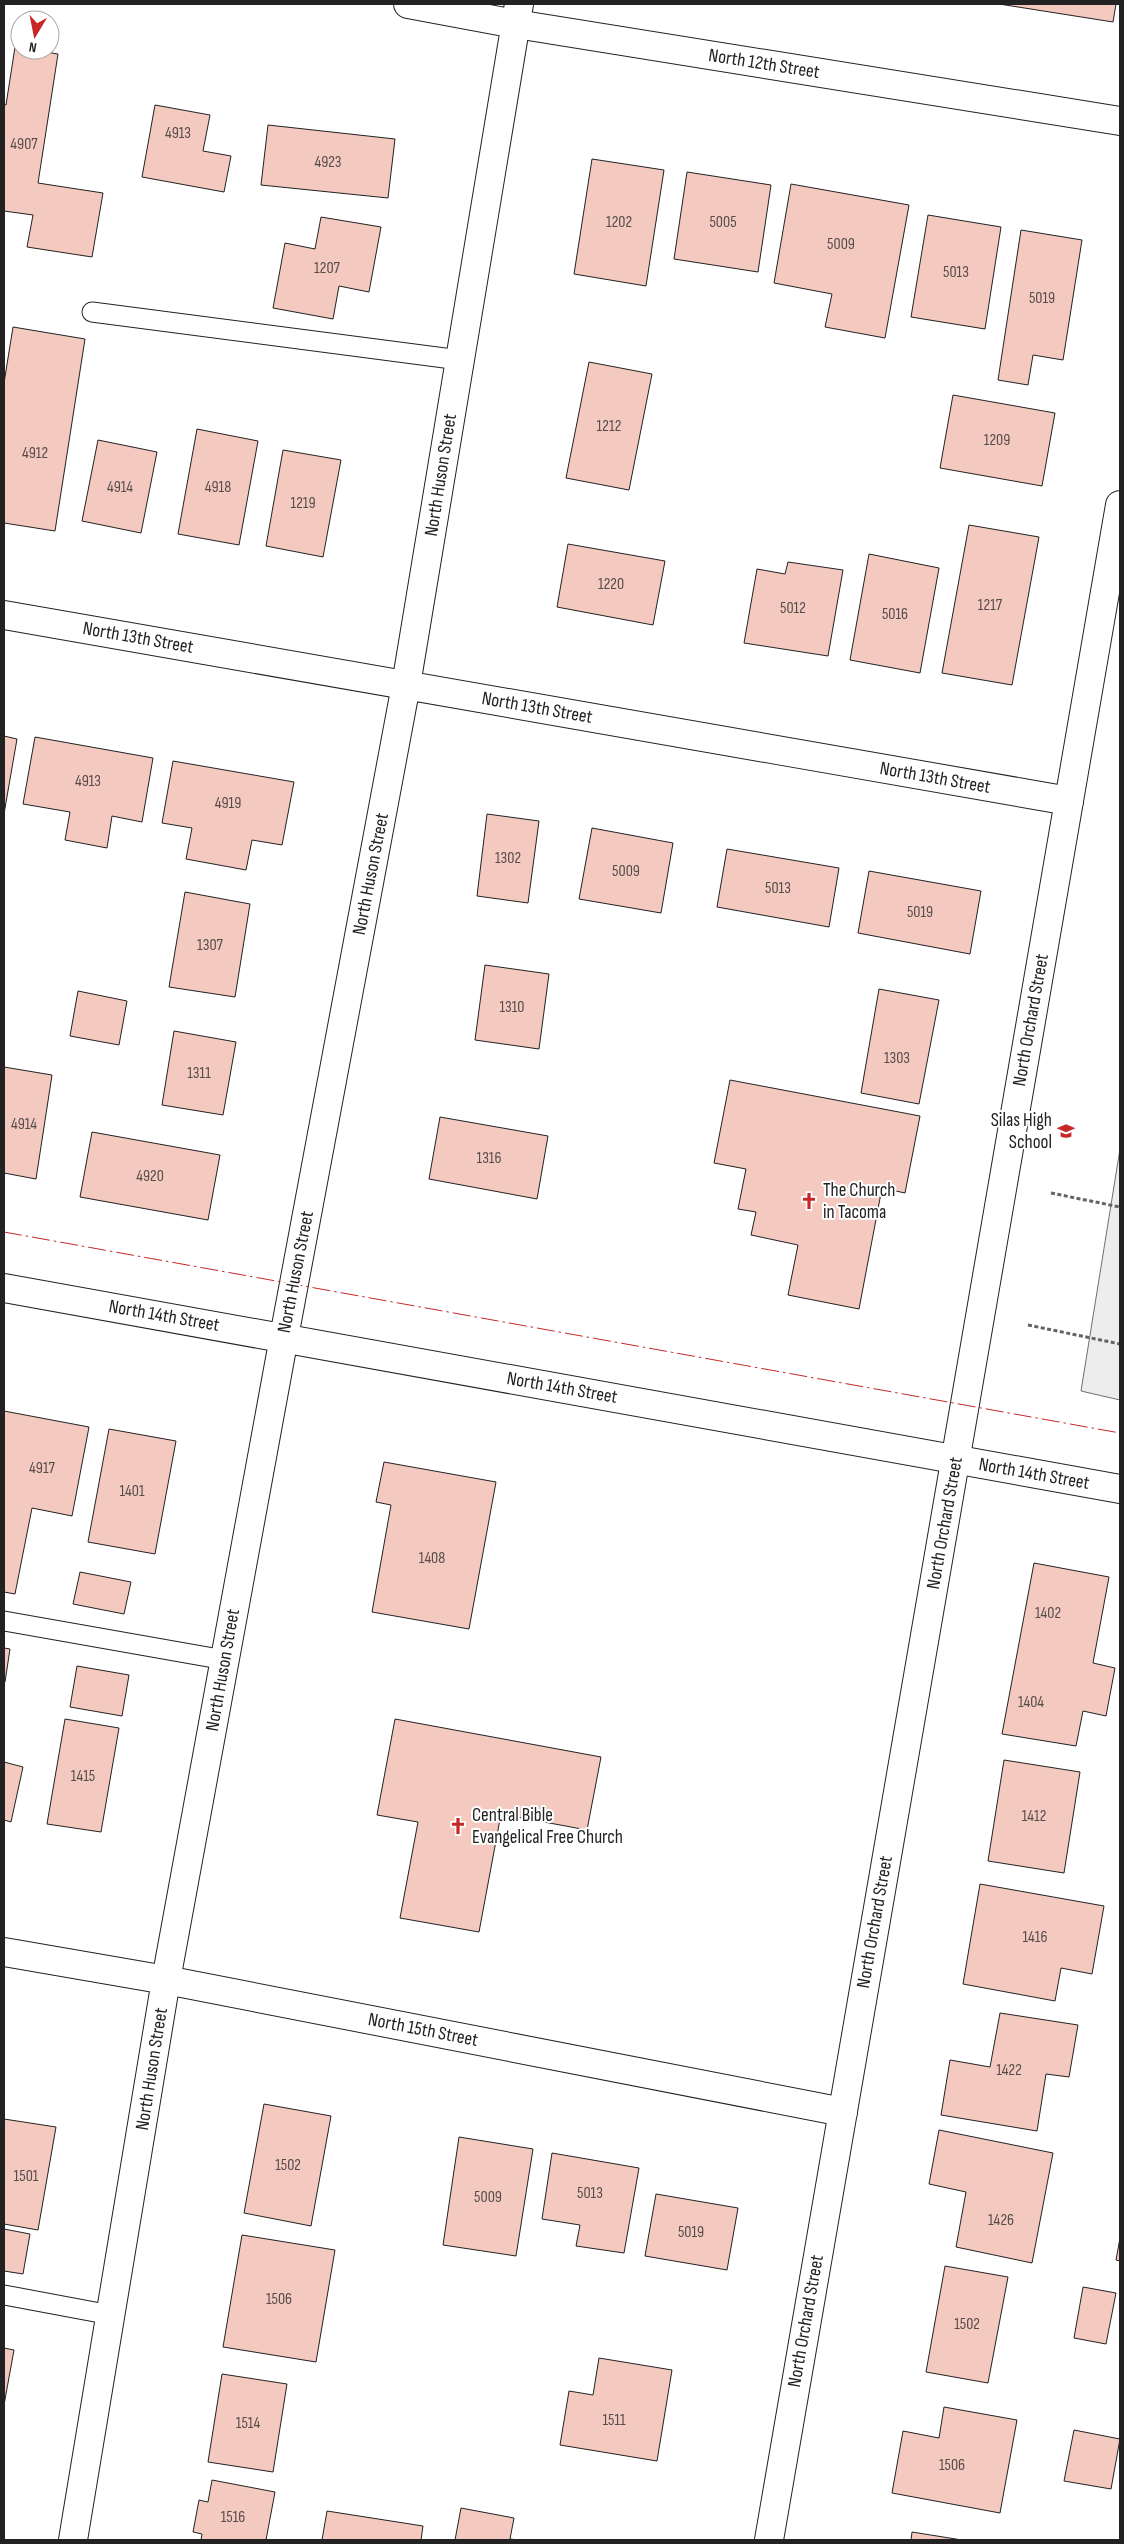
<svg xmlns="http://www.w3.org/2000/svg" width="1124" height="2544" viewBox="0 0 1124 2544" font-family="'Sofia Sans Condensed',sans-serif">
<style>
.parking{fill:#ededed;stroke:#6f6f6f}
.building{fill:#f3c9c0;stroke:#222}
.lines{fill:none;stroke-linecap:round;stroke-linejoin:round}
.lane-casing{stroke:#222;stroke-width:21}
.street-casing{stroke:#222;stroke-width:30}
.secondary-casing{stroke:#222;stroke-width:30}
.path{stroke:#646464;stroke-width:3;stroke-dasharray:4 2.5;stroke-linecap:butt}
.lane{stroke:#fff;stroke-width:19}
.street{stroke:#fff;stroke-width:28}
.secondary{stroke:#fff;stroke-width:28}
.power{stroke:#c62828;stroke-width:1;stroke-dasharray:18 4 2.5 4;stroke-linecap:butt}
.labels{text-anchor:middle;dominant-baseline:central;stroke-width:4;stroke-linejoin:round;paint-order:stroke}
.number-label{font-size:16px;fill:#564c4a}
.street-label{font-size:19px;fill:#222;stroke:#fff}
.poi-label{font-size:19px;fill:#222;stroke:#fff;text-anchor:start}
</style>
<rect width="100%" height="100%" fill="#fff"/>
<path class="parking" d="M1120,1149V1400L1081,1391Z"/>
<path class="building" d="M999,4H1116L1113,22Z
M15,47L58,54L38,183L103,193L92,257L27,247L33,215L4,211V104L6,105Z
M155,105L210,115L203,151L231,156L224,192L142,177Z
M268,125L395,139L388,198L261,185Z
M592,159L664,170L646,286L574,274Z
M687,172L771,185L758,272L674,259Z
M791,184L909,205L885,338L825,327L832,294L774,283Z
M928,215L1001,227L985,329L911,317Z
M321,217L381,227L369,292L339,286L333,319L273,308L285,243L315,249Z
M1021,230L1082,240L1063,360L1033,355L1028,385L998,380Z
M13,327L85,339L55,531L4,523V383Z
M589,362L652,374L629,490L566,478Z
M953,395L1055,413L1042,486L940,468Z
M197,429L258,441L239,545L178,534Z
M98,440L157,452L141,533L82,521Z
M283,450L341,460L323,557L266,546Z
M969,525L1039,537L1012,685L942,673Z
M568,544L665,561L653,625L557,607Z
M869,554L939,568L920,673L850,660Z
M788,562L843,570L828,656L744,643L757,569L785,574Z
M4,736L17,739L4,814Z
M35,737L153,758L142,822L112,816L107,848L65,840L70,812L23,804Z
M173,761L294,782L282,845L252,840L246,870L186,859L192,828L162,823Z
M487,814L539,821L528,903L477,896Z
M592,828L673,843L661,913L579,899Z
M727,849L839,868L829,927L717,907Z
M869,871L981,891L970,954L858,933Z
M185,892L250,904L235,997L169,987Z
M485,965L549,974L539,1049L475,1040Z
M879,989L939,1000L919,1104L861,1093Z
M78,991L127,1001L119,1045L70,1036Z
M174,1031L236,1042L223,1115L162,1105Z
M4,1067L52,1075L36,1179L4,1173Z
M730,1080L920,1116L905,1193L882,1188L859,1309L788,1295L798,1245L751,1235L756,1212L738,1209L746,1169L714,1163Z
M440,1117L548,1136L537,1199L429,1179Z
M92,1132L220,1155L208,1220L80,1197Z
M4,1411L89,1427L72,1516L32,1508L15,1594L4,1592Z
M109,1429L176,1441L155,1554L88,1542Z
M384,1462L496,1482L469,1629L372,1612L391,1505L376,1502Z
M1034,1563L1109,1577L1093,1663L1115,1668L1106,1716L1083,1711L1076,1746L1002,1734Z
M80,1572L131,1582L124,1614L73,1604Z
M4,1648L10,1649L5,1682L4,1681Z
M77,1666L129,1675L122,1716L70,1707Z
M65,1719L119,1728L101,1832L47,1824Z
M395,1719L601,1757L587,1830L501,1814L479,1932L400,1918L418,1822L377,1815Z
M1004,1760L1080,1772L1064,1873L988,1861Z
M4,1762L23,1767L11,1822L4,1820Z
M980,1884L1104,1906L1092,1974L1061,1968L1055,2001L963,1984Z
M1000,2013L1078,2025L1069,2077L1046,2074L1037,2131L941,2115L950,2060L990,2067Z
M264,2104L331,2116L311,2226L244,2213Z
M4,2119L56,2127L38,2230L4,2224Z
M939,2130L1053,2153L1032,2263L956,2247L966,2192L929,2184Z
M459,2137L533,2149L516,2256L443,2245Z
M552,2153L639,2168L624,2253L576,2246L580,2225L542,2219Z
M656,2194L738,2208L727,2270L645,2256Z
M4,2229L30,2234L23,2274L4,2271Z
M242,2235L335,2250L316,2362L223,2347Z
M1120,2238V2261L1116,2260Z
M945,2266L1008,2277L988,2383L926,2372Z
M1083,2287L1116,2293L1106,2344L1074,2338Z
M4,2348L14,2350L4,2405Z
M599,2358L672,2370L657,2461L560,2445L569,2391L593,2395Z
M222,2374L287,2384L273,2472L208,2462Z
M944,2407L1017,2420L1000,2513L892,2493L903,2431L939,2438Z
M1074,2430L1120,2439L1111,2489L1064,2481Z
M212,2480L275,2492L266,2540H201L202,2534L193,2532L199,2500L208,2502Z
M461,2508L514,2518L510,2539L518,2540H455Z
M327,2511L423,2526L421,2540H322Z
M912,2532L962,2540H911Z"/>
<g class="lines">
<g class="lane-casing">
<path id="lane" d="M92,312L460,360
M4,1621L225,1660
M4,2295L111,2315"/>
</g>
<g class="street-casing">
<path id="street" d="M408,4L516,24L1120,121
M4,615L1069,801
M4,1288L1120,1489
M4,1952L166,1980L843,2112
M73,2540L166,1980L284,1337L406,685L519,4"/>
</g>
<g class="secondary-casing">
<path id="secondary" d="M769,2540L1120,505"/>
</g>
<path class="path" d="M1051,1193L1120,1207
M1028,1325L1120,1344"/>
<use href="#lane" class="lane"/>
<use href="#street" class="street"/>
<use href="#secondary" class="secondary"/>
<path class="power" d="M4,1232L1120,1433"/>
</g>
<defs>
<g id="school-bare" transform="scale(1.35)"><path d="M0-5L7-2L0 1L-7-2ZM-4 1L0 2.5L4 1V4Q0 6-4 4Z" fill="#c62828" stroke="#fff" stroke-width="2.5" paint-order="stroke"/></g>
<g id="church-bare" transform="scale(1.35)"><path d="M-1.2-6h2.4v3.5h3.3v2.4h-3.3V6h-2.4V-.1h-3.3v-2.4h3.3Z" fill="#c62828" stroke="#fff" stroke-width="2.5" paint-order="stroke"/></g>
</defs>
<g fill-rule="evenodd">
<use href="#school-bare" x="1066" y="1131"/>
<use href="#church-bare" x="809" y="1201"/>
<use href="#church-bare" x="458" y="1826"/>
</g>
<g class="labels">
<g class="number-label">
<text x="178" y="133">4913</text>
<text x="24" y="144">4907</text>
<text x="328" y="162">4923</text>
<text x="619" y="222">1202</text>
<text x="723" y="222">5005</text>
<text x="841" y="244">5009</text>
<text x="327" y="268">1207</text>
<text x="956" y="272">5013</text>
<text x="1042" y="298">5019</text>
<text x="609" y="426">1212</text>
<text x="997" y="440">1209</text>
<text x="35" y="453">4912</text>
<text x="120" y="487">4914</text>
<text x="218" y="487">4918</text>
<text x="303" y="503">1219</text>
<text x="611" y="584">1220</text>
<text x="990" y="605">1217</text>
<text x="793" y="608">5012</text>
<text x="895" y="614">5016</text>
<text x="88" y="781">4913</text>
<text x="228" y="803">4919</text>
<text x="508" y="858">1302</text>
<text x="626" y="871">5009</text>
<text x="778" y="888">5013</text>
<text x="920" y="912">5019</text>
<text x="210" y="945">1307</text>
<text x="512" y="1007">1310</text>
<text x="897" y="1058">1303</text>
<text x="199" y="1073">1311</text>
<text x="24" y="1124">4914</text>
<text x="489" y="1158">1316</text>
<text x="150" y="1176">4920</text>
<text x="42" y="1468">4917</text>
<text x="132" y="1491">1401</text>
<text x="432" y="1558">1408</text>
<text x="1048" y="1613">1402</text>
<text x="1031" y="1702">1404</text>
<text x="83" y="1776">1415</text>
<text x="1034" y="1816">1412</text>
<text x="1035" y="1937">1416</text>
<text x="1009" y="2070">1422</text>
<text x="288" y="2165">1502</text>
<text x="26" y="2176">1501</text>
<text x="590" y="2193">5013</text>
<text x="488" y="2197">5009</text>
<text x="1001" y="2220">1426</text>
<text x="691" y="2232">5019</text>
<text x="279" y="2299">1506</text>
<text x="967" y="2324">1502</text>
<text x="614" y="2420">1511</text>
<text x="248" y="2423">1514</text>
<text x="952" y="2465">1506</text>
<text x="233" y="2517">1516</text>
</g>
<g class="street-label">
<text transform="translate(764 64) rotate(9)">North 12th Street</text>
<text transform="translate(441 475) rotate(-81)">North Huson Street</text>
<text transform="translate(138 638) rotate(10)">North 13th Street</text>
<text transform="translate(537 708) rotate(10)">North 13th Street</text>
<text transform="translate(935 778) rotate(10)">North 13th Street</text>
<text transform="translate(371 874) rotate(-79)">North Huson Street</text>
<text transform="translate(1031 1020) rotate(-80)">North Orchard Street</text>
<text transform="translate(296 1272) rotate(-79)">North Huson Street</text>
<text transform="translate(164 1316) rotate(10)">North 14th Street</text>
<text transform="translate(562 1388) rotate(10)">North 14th Street</text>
<text transform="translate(1034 1474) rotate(10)">North 14th Street</text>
<text transform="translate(945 1523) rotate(-80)">North Orchard Street</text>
<text transform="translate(223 1670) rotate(-80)">North Huson Street</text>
<text transform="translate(875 1922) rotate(-80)">North Orchard Street</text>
<text transform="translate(423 2030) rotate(11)">North 15th Street</text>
<text transform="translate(152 2069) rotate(-81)">North Huson Street</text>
<text transform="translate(806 2321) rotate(-80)">North Orchard Street</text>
</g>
<g class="poi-label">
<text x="1052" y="1120" text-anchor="end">Silas High<tspan x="1052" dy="22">School</tspan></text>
<text x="823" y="1190">The Church<tspan x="823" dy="22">in Tacoma</tspan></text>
<text x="472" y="1815">Central Bible<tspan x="472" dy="22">Evangelical Free Church</tspan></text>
</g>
</g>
<rect width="1124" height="2544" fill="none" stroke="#222222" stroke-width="10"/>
<g transform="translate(35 35) rotate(190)"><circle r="24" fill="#ffffff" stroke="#a7a7a7"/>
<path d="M0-4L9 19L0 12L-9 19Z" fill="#c62828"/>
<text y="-8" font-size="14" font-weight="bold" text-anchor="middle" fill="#222222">N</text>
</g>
</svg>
